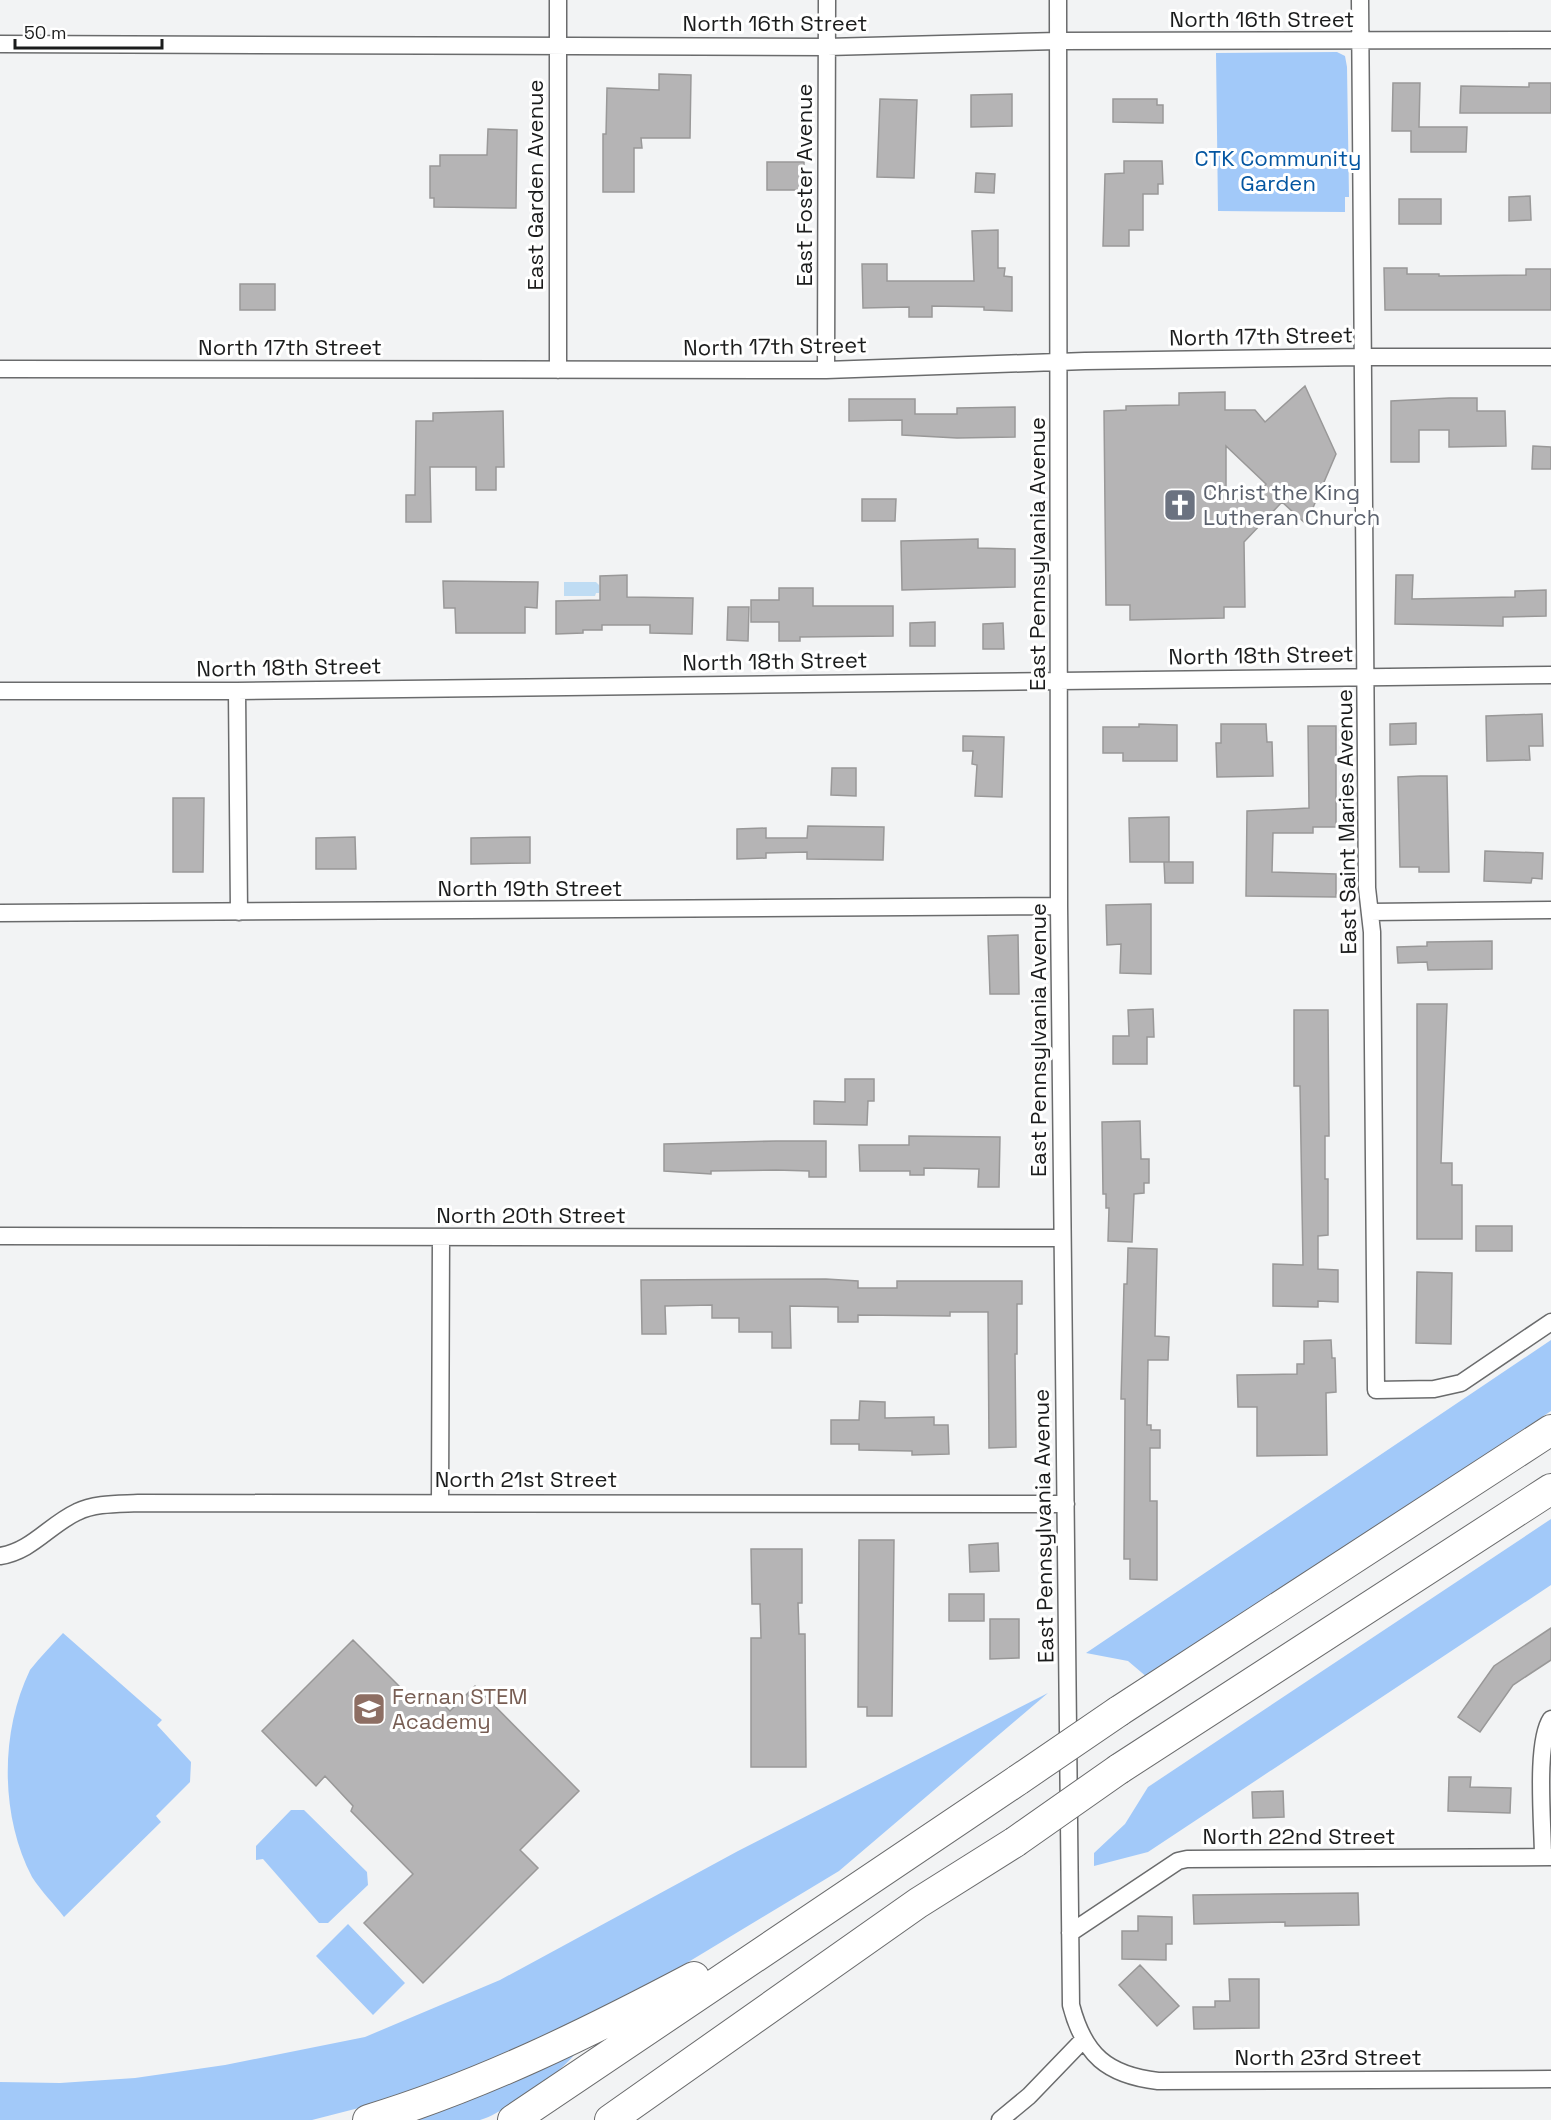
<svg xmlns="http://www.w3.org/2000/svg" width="1551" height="2120" viewBox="0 0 1551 2120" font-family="'Space Grotesk',sans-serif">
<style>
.green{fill:#a2c9f9}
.water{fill:#bfdcf3}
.building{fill:#b5b4b5;stroke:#999898;stroke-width:1.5;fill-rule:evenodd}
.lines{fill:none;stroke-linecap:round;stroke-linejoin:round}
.minor-casing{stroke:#6a6b6c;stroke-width:19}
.motorway-casing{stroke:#6a6b6c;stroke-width:32}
.minor{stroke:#fff;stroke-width:16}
.motorway{stroke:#fff;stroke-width:30}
.motorway-bridge-casing{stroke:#6a6b6c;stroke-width:32;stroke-linecap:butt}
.motorway-bridge{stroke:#fff;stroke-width:30}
.labels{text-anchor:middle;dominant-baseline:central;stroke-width:6;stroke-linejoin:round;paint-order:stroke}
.street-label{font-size:22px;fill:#1b1c1c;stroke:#fff}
.park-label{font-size:22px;fill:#0456a1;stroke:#fff}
.worship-label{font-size:22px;fill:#5b616d;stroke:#fff;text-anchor:start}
.education-label{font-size:22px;fill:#785e54;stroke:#fff;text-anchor:start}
</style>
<rect width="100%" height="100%" fill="#f2f3f4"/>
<path class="green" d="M1337,52L1345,56L1347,67L1349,197H1345V212L1218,211L1216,53Z
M1551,1340V1411L1148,1678L1128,1661L1086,1653Z
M1551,1519V1585L1148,1852L1094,1866V1853L1125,1824L1148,1787Z
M63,1633L162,1720L157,1725L191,1762L190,1782L156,1816L161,1822L64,1917C54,1904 41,1891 32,1877C0,1816 0,1732 30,1670C40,1657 52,1645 63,1633Z
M1048,1693L839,1871L647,1987L530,2045L386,2101L312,2120H0V2082L60,2083L135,2078L225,2065L365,2037L500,1980L738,1851Z
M291,1810H304L367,1872L368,1885L328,1923H319L263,1859L256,1860V1846Z
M348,1924L405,1983L373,2015L316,1956Z
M577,2050C572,2066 497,2117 480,2120C456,2120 416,2120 391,2120Z"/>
<path class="water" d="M564,582H596L599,585V593H596L595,596H564Z"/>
<path class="building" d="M659,74L691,75L690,138H641L642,148H634V192H603V134H606L607,88L659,90Z
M1393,83H1420L1419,127H1467L1466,152H1411V131H1392Z
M1529,83H1551V113H1460L1461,86L1529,87Z
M1012,94V126L971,127V95Z
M880,99L917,100L914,178L877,177Z
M1113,99H1157V105H1163V123L1113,122Z
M488,129L517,130L516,208L434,207V198H430V166H440V155H487Z
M1124,161H1162L1163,184H1158V194H1143V230H1129V246H1103L1105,174L1124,173Z
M767,162H804V190H767Z
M976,173L995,174L994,193L975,192Z
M1530,196L1531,220L1509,221V197Z
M1399,199H1441V224H1399Z
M998,230V268H1005L1004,276L1012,277V311L984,310V307L932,306V317H909V307L863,308L862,264H887V281H974L972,231Z
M1384,268H1407V274H1439V276L1526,275V269H1551V310H1385Z
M240,284H275V310H240Z
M1305,386L1336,454L1306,524L1282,502L1244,542L1245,607H1224V618L1130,620V605H1106L1104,411L1126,410V406L1179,405V393L1225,392V410H1255L1265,422ZM1226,446L1266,484L1251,500H1226Z
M1449,398H1477V411H1505L1506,446L1449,447V430H1419V462H1391V401Z
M849,399H915V414H957V408L1015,407V437L957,438L902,435V420L849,421Z
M503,411L504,467H496V490H476V467H430L431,522H406V495H415L416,421H433V413Z
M1533,446L1551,447V469H1532Z
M862,499H896L895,521H862Z
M978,539V548L1015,549V587L902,590L901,541Z
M627,575V597L693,598L692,634L650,633V625H602V630H583V633L556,634V601L600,600V576Z
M1396,575H1413L1412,599L1515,597V591L1546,590V616L1503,617V626L1395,624Z
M443,581L538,582L537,608L525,607V633H456L455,608H444Z
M779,588H813V606H893V636L800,637V641H779V622H751V600H779Z
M728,607H749L748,641L727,640Z
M935,622V646H910V623Z
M1003,623L1004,649H983V624Z
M1542,714L1543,746H1529L1530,760L1487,761L1486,716Z
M1416,723V744L1390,745V724Z
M1139,724L1177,725V761H1123V753H1103V727H1139Z
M1221,724H1266L1267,742H1272L1273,776L1217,777L1216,743H1221Z
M1308,726H1336V827H1313V833H1273L1272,872L1336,874V897L1246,896L1247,811L1309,808Z
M963,736L1004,737L1002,797L975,796L977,765L972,764L973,751H963Z
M832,768H856V796L831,795Z
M1420,776H1447L1449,872H1419V867H1400L1398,777Z
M173,798H204L203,872H173Z
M1169,817V862H1130L1129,818Z
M808,826L884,827L883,860L807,859V852L766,853V858L737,859V829L766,828V838H807Z
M355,837L356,869H316V838Z
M530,837V863L471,864V838Z
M1485,851L1543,853L1542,879L1532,878L1531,883L1484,881Z
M1164,862H1193V883H1165Z
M1151,904V974L1120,973L1121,944L1107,945L1106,905Z
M1018,935L1019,994H990L988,936Z
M1492,941V969L1428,970L1427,962L1398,963L1397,947L1427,946V942Z
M1417,1004H1447L1441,1163H1452V1185H1462V1239H1417Z
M1153,1009L1154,1037H1147V1064H1113V1036H1129L1128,1010Z
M1294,1010H1328L1329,1136H1325V1179H1328V1235L1318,1236V1269L1338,1270V1302L1318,1301V1307L1273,1306V1264L1303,1265L1300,1086H1294Z
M845,1079H874V1101H868L867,1125L814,1124V1101L845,1102Z
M1140,1121L1141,1159H1149V1183H1144V1193L1134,1194L1132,1242L1108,1241L1109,1208H1106V1194H1103L1102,1122Z
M909,1136L1000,1137L999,1187H978L979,1169L924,1168V1175H910V1171H860L859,1145H909Z
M776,1141H826V1177H809V1171L776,1170L711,1171V1174L664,1171V1144Z
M1476,1226H1512V1251H1476Z
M1128,1248L1157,1249L1155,1336L1169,1337L1168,1360H1148L1147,1425H1151V1430H1160V1448H1150V1501H1157V1580L1130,1579V1559H1124L1125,1399H1121L1124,1284H1127Z
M1417,1272L1452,1273L1451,1344L1416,1343Z
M826,1279L858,1281V1288H897V1281H1022V1304H1017V1354H1015L1016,1447L989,1448L988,1312H950V1316L858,1315V1322H838V1307L790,1306L791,1348H772V1332H739V1318H712V1305L665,1306L666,1334H642L641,1280Z
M1331,1340L1332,1358H1335L1336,1392L1326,1393L1327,1455L1257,1456V1407H1238L1237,1375L1297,1374V1364H1304V1341Z
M860,1401L885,1402V1418L934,1417V1425H948L949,1454L912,1455V1451L859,1450V1444H831V1420H859Z
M859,1540H894L892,1716H867V1707H858Z
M998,1543L999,1571L970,1572L969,1545Z
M751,1549H802V1603H798L799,1634H805L806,1767H751V1638H761L760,1604H752Z
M949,1594H984V1621H949Z
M990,1619H1019V1658L990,1659Z
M1551,1628V1660L1513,1685L1480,1732L1458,1717L1494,1666Z
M353,1640L419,1706L432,1693L450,1711L475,1686L579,1791L520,1850L538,1868L423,1983L364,1923L413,1874L351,1811L353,1806L325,1776L316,1786L262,1731Z
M1449,1777H1471L1470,1787L1511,1788L1510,1813L1448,1811Z
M1283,1791L1284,1817L1253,1818L1252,1792Z
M1358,1893L1359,1925L1285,1926V1922L1194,1924L1193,1895Z
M1138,1916L1172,1917V1944H1166V1960L1122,1959V1931H1138Z
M1140,1965L1179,2006L1157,2026L1119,1985Z
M1229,1979H1259V2028L1194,2029L1193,2007H1215V2001H1230Z"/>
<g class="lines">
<g class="minor-casing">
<path id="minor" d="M558,0V370
M1058,0L1059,906L1071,2005C1084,2055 1107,2075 1158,2081L1551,2079
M1360,0L1367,888L1372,932L1376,1390L1434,1389L1461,1383L1551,1322
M0,44L827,47L1058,41L1551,40
M0,369L826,370L1085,361L1363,357H1551
M826,370L827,0
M0,691H237L1551,675
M237,691L239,912
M1370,912L1551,910
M0,913L1059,906
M0,1236L1062,1238
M440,1502L441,1237
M0,1556C32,1551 49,1525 77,1512C95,1503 118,1504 138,1503L1066,1504
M1543,1857C1543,1825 1535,1743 1551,1719
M1070,1933L1178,1861L1187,1859L1551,1857
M1000,2120L1029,2096L1083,2040"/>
</g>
<g class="motorway-casing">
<path id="motorway" d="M1119,1711L1551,1430
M1119,1769L1551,1489
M368,2120C481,2086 590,2032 694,1977
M513,2120L1018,1780
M610,2120L918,1903L1015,1842"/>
</g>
<use href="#minor" class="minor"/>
<use href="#motorway" class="motorway"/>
<g class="motorway-bridge-casing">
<path id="motorway-bridge" d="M1018,1780L1119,1711
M1015,1842L1119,1769"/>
</g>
<use href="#motorway-bridge" class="motorway-bridge"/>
</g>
<defs>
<g id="church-square" transform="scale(1.725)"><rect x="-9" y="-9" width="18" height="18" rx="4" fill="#6b7280" stroke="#fff"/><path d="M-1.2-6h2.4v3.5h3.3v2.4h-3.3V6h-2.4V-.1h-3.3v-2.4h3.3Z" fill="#fff"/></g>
<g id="school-square" transform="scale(1.725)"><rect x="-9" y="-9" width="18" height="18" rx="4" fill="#8d6e63" stroke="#fff"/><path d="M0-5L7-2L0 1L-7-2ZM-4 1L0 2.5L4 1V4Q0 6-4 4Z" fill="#fff"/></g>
</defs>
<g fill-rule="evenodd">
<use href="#church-square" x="1180" y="505"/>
<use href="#school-square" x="369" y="1709"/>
</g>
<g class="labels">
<g class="street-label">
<text x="1262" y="19">North 16th Street</text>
<text x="775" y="23">North 16th Street</text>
<text transform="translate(535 185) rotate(-90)">East Garden Avenue</text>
<text transform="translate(804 185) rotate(-90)">East Foster Avenue</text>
<text transform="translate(1261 336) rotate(-1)">North 17th Street</text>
<text transform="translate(775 346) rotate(-1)">North 17th Street</text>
<text x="290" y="347">North 17th Street</text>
<text transform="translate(1037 554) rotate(-90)">East Pennsylvania Avenue</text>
<text transform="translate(1261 655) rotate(-1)">North 18th Street</text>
<text transform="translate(775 661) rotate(-1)">North 18th Street</text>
<text transform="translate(289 667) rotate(-1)">North 18th Street</text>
<text transform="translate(1346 822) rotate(-91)">East Saint Maries Avenue</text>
<text x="530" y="888">North 19th Street</text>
<text transform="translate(1038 1040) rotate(-90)">East Pennsylvania Avenue</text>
<text x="531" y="1215">North 20th Street</text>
<text x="526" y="1479">North 21st Street</text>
<text transform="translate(1043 1526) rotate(-91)">East Pennsylvania Avenue</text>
<text x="1299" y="1836">North 22nd Street</text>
<text x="1328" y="2057">North 23rd Street</text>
</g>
<g class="park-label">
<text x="1278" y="158">CTK Community<tspan x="1278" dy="25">Garden</tspan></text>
</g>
<g class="worship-label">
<text x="1203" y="492">Christ the King<tspan x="1203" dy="25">Lutheran Church</tspan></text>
</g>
<g class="education-label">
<text x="392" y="1696">Fernan STEM<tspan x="392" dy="25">Academy</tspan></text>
</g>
</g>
<path d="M15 39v9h147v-9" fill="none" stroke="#1b1c1c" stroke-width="3"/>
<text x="24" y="39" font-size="18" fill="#1b1c1c" stroke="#ffffff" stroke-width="4.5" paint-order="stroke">50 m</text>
</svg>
